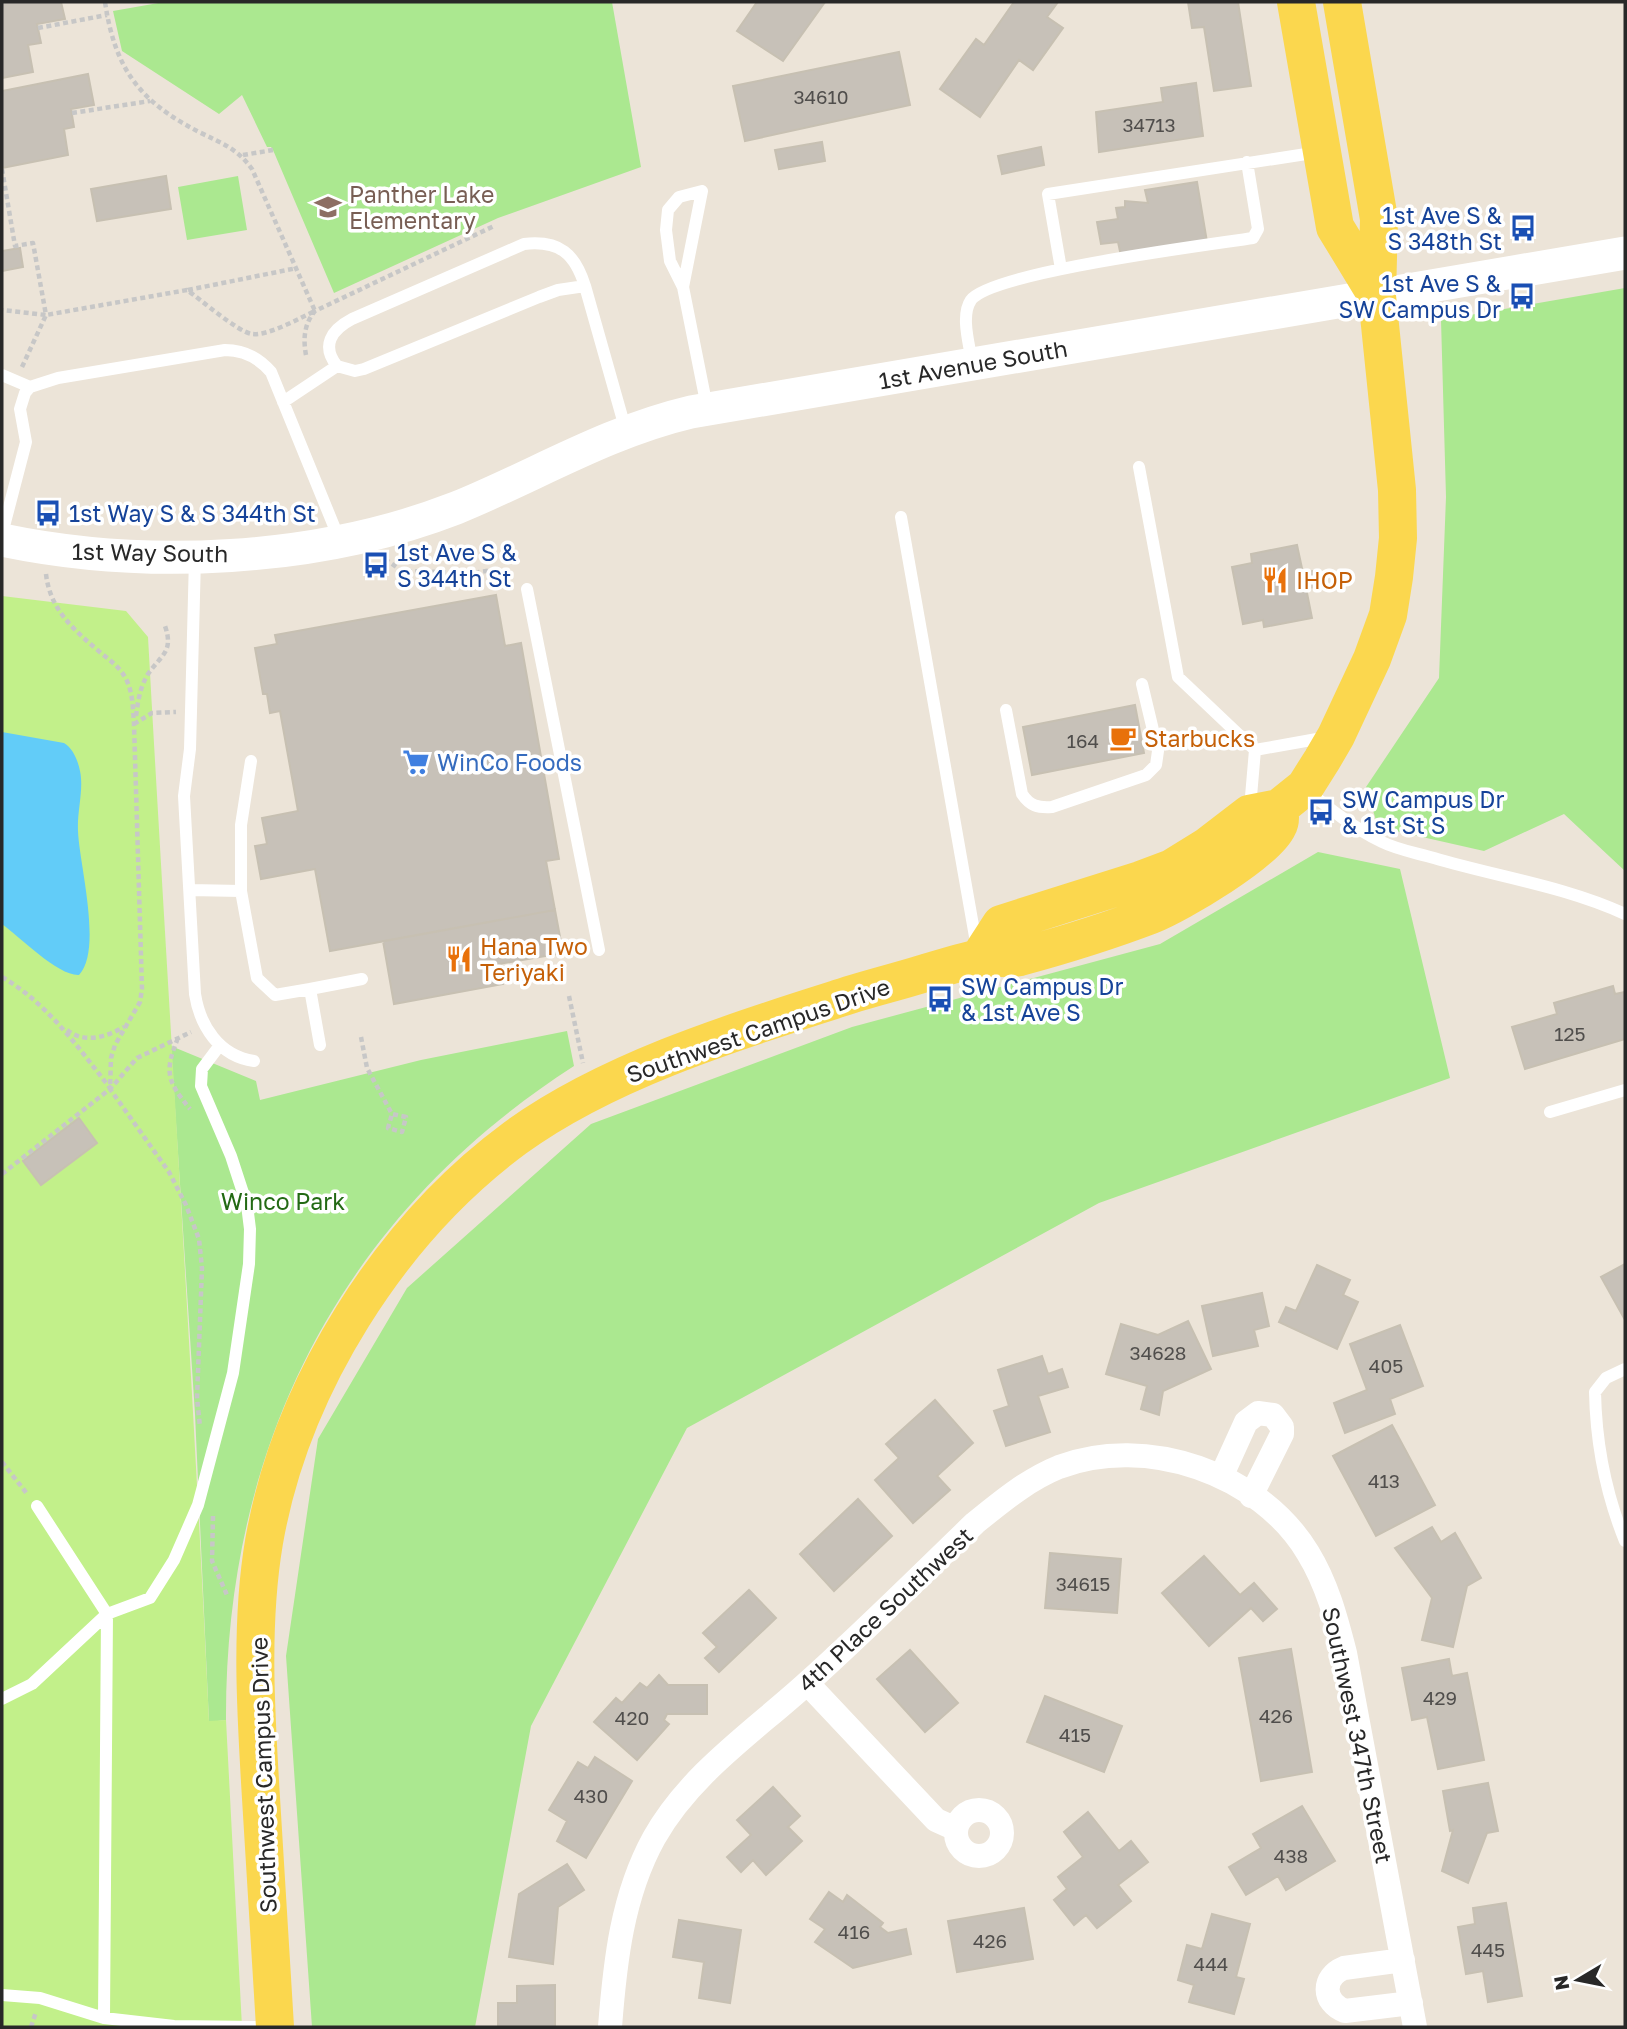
<svg xmlns="http://www.w3.org/2000/svg" width="1627" height="2029" viewBox="0 0 1627 2029" font-family="'Golos Text',sans-serif">
<style>
.green{fill:#abe890}
.pitch{fill:#c2f08a}
.water{fill:#62ccf8}
.building{fill:#c7c1b8;stroke:#c7c0b2;stroke-width:2}
.lines{fill:none;stroke-linecap:round;stroke-linejoin:round}
.path{stroke:#c7c7c7;stroke-width:4.5;stroke-dasharray:5 3.5;stroke-linecap:butt}
.service{stroke:#fff;stroke-width:12}
.minor{stroke:#fff;stroke-width:24}
.secondary{stroke:#fff;stroke-width:33}
.primary{stroke:#fbd74e;stroke-width:38}
.labels{text-anchor:middle;dominant-baseline:central;stroke-width:7;stroke-linejoin:round;paint-order:stroke}
.number-label{font-size:19px;fill:#504e4c}
.education-label{font-size:23px;fill:#785e54;stroke:#fff;text-anchor:start}
.transit-label{font-size:23px;fill:#164399;stroke:#fff;text-anchor:start}
.street-label{font-size:23px;fill:#282828;stroke:#fff}
.food-label{font-size:23px;fill:#c56008;stroke:#fff;text-anchor:start}
.shop-label{font-size:23px;fill:#366cbe;stroke:#fff;text-anchor:start}
.park-label{font-size:23px;fill:#236a14;stroke:#fff}
</style>
<rect width="100%" height="100%" fill="#ece4d8"/>
<path class="green" d="M164,2H612L641,167L498,218L334,293L273,150L271,147H267L242,95L219,114L122,51L113,11Z
M238,176L247,230L187,240L178,187Z
M1625,288V871L1564,814L1484,851L1378,827L1366,787L1439,678L1446,497L1441,320Z
M1318,852L1400,869L1450,1078L1099,1203L687,1428L531,1726L475,2027H312L286,1656L318,1439L407,1288L591,1124L852,1027L1160,944Z
M567,1031L574,1066C341,1216 225,1445 226,1720L209,1722L195,1414L171,1046L256,1081L260,1100L421,1060Z"/>
<path class="pitch" d="M2,596L126,611L148,637C168,998 192,1360 209,1721L226,1720L242,2027H2Z"/>
<path class="water" d="M2,732L64,743C73,748 78,761 80,771C84,789 77,811 78,831C79,863 103,950 79,975C58,976 20,937 2,924Z"/>
<path class="building" d="M2,2H61L65,19L37,24L41,43L28,45L33,72L2,78Z
M757,2H825L783,61L737,31Z
M1014,2H1058L1047,17L1063,28L1033,70L1019,60L980,117L940,89L976,39L984,45Z
M1188,2H1238L1251,86L1214,91L1204,27L1192,28Z
M899,52L910,105L745,141L733,86Z
M88,74L94,105L71,109L74,127L64,129L68,155L2,168V91Z
M1196,83L1203,136L1099,152L1096,112L1163,102L1161,88Z
M822,142L825,161L779,169L775,150Z
M1041,147L1044,165L1002,174L998,156Z
M166,176L171,209L97,221L91,189Z
M1197,182L1207,242L1121,256L1118,242L1101,244L1097,222L1118,219L1116,208L1125,207V201L1148,203L1145,190Z
M20,248L23,267L2,271V251Z
M1297,545L1303,573L1314,571L1316,587L1306,588L1312,618L1264,627L1263,620L1243,624L1232,567L1252,563L1251,554Z
M496,595L505,646L521,643L559,859L546,861L555,910L330,951L315,869L261,879L255,846L267,844L262,818L298,811L280,711L270,713L267,694H263L255,648L277,644L275,635Z
M1135,705L1144,753L1032,775L1023,727Z
M555,910L563,953L499,964L503,984L394,1004L383,941Z
M1613,986L1615,994L1625,992V1039L1525,1069L1512,1027L1557,1014L1554,1003Z
M79,1118L97,1143L41,1185L23,1161Z
M1625,1264V1317L1624,1318L1601,1277Z
M1317,1265L1350,1280L1343,1295L1358,1302L1337,1349L1279,1322L1286,1307L1296,1311Z
M1262,1293L1269,1326L1254,1330L1258,1346L1213,1356L1202,1306Z
M1188,1321L1211,1369L1163,1391L1159,1415L1141,1409L1147,1386L1106,1374L1121,1324L1158,1335Z
M1400,1325L1423,1386L1390,1399L1395,1414L1345,1433L1334,1403L1367,1390L1350,1344Z
M1042,1356L1048,1374L1062,1369L1068,1387L1038,1396L1050,1432L1006,1446L994,1411L1009,1406L998,1370Z
M935,1400L973,1443L937,1476L950,1490L913,1523L875,1480L899,1458L886,1444Z
M1392,1425L1435,1505L1376,1536L1333,1456Z
M858,1499L892,1536L834,1591L800,1554Z
M1432,1527L1441,1542L1455,1533L1481,1578L1467,1586L1453,1647L1422,1640L1432,1598L1395,1548Z
M1050,1553L1121,1559L1117,1613L1045,1608Z
M1204,1556L1240,1595L1254,1583L1277,1609L1263,1621L1251,1608L1209,1646L1162,1593Z
M749,1590L776,1618L719,1672L705,1658L717,1647L703,1633Z
M1291,1649L1312,1772L1261,1781L1239,1658Z
M910,1650L958,1703L925,1732L877,1679Z
M1449,1659L1452,1676L1467,1673L1484,1760L1438,1769L1427,1717L1412,1720L1402,1668Z
M659,1675L668,1685H707V1714H667L664,1720L669,1724L637,1760L594,1722L616,1698L622,1703L640,1683L647,1688Z
M1045,1696L1122,1726L1104,1772L1027,1742Z
M595,1757L632,1781L586,1858L557,1841L567,1821L549,1810L578,1762L588,1768Z
M1488,1783L1498,1831L1487,1833L1468,1883L1442,1871L1453,1830L1450,1831L1443,1791Z
M773,1787L800,1816L788,1827L802,1841L766,1875L753,1860L741,1872L727,1857L751,1835L737,1820Z
M1302,1806L1335,1861L1286,1890L1278,1876L1246,1895L1229,1867L1261,1848L1253,1834Z
M1088,1812L1119,1851L1131,1841L1148,1862L1118,1885L1131,1901L1097,1928L1086,1915L1074,1925L1054,1900L1067,1889L1058,1877L1083,1857L1064,1832Z
M567,1864L584,1890L558,1907L553,1964L509,1957L519,1894Z
M829,1892L843,1902L847,1895L883,1923L880,1927L888,1933L906,1929L911,1954L853,1968L815,1942L825,1929L810,1919Z
M1506,1903L1522,1996L1488,2002L1483,1971L1466,1974L1458,1927L1475,1924L1473,1908Z
M1024,1908L1033,1959L957,1972L948,1921Z
M1212,1914L1250,1924L1236,1977L1244,1979L1234,2014L1189,2002L1194,1985L1178,1980L1187,1945L1202,1949Z
M679,1920L741,1930L730,2003L699,1998L704,1962L673,1957Z
M555,1985V2027H498V2003H517V1986Z"/>
<g class="lines">
<path class="path" d="M38,28L107,15
M72,113L150,101
M243,155L273,150
M2,169L15,246L33,243L46,315L2,310
M188,290L297,268
M306,355C303,339 304,324 315,311L494,226
M22,367L46,315L187,290C200,299 238,332 252,334C268,336 300,318 315,311L252,169C237,148 221,143 199,132C139,101 115,69 105,2
M385,559L402,571L473,573L492,570
M46,574C50,610 74,630 101,653C111,661 121,668 127,681C133,694 133,710 134,724L142,989L140,1002L115,1045L111,1058L110,1089L169,1172L186,1205L199,1239L202,1268L197,1398L200,1427
M136,716C138,701 140,687 148,674C161,655 174,652 165,626
M134,724L152,713L176,712
M2,977C48,1004 77,1046 110,1088
M569,996L583,1063
M67,1030C85,1044 106,1037 124,1027
M361,1037L367,1068L392,1114L406,1117L402,1132L388,1128L392,1114
M178,1038C164,1072 167,1081 190,1109
M2,1174L110,1089L137,1058L191,1032
M2,1462L28,1495
M213,1516L212,1561L227,1595
M31,2027L36,2012"/>
<path class="service" d="M1061,269L1048,194L1319,152
M585,286L558,290L539,297L364,369L355,371L337,366C321,346 331,330 352,319L524,244C560,240 575,254 585,286L626,431
M683,287L702,191L679,197L668,210L666,230L670,261L683,287L707,407
M972,363C970,346 960,316 971,300C992,272 1208,245 1253,238L1258,229L1247,162
M2,375L30,387
M283,402L337,366
M1139,467L1178,677L1255,750
M901,517L977,948
M2,534L26,442L20,409L25,393L30,387L58,378L225,350C245,350 259,358 271,372L340,541
M195,558L190,749L184,796L195,994C200,1026 219,1056 254,1061
M527,589L599,950
M1006,710L1022,794C1030,806 1038,808 1052,807L1146,775L1156,765L1158,751L1142,684
M1255,750L1328,737
M251,761L241,825V891L257,978L275,995L310,989L320,1045
M1307,790C1331,810 1354,828 1382,842C1398,850 1417,853 1434,858C1498,877 1564,886 1625,914
M1250,808L1255,750
M190,890L241,891
M310,989L362,979
M1550,1112L1625,1090
M1625,1369L1606,1378L1595,1392C1596,1443 1606,1494 1625,1541
M37,1506L107,1614L104,2018
M2,1699L32,1684L107,1614L150,1598L174,1560L198,1505L233,1373L249,1264L250,1229L247,1205L231,1156L201,1086L202,1069L220,1045
M2,1995L40,1998L104,2018L174,2026L258,2027"/>
<path class="minor" d="M1221,1477L1246,1422L1258,1413L1273,1415L1282,1427V1434L1251,1496
M807,1683L936,1820L956,1829
M956 1833a23 23 0 1 1 46 0a23 23 0 1 1-46 0Z
M1403,1960L1344,1968C1322,1977 1322,2002 1345,2011L1411,2003
M610,2027C615,1962 622,1896 654,1838C690,1774 753,1732 806,1684C864,1632 919,1577 975,1523C1001,1502 1027,1480 1059,1467C1146,1434 1260,1473 1308,1553C1327,1584 1336,1618 1345,1653L1415,2027"/>
<path class="secondary" d="M2,540C146,570 317,562 456,508C535,476 606,432 691,412L1625,253"/>
<path class="primary" d="M1296,2L1335,227L1377,296
M979,958L1001,924L1140,880L1172,868L1206,847L1249,814L1279,808L1305,787L1322,760L1336,736L1372,659L1388,615L1394,577L1398,538L1397,490L1377,296L1379,219L1342,2
M275,2027C271,1951 266,1875 261,1798C256,1715 250,1625 264,1542C291,1387 389,1231 515,1138C604,1073 729,1033 834,1000C863,990 893,983 922,974C939,969 957,963 975,959C990,956 1005,960 1020,957C1064,945 1109,931 1151,915C1179,904 1267,852 1278,826C1281,821 1280,814 1279,808"/>
</g>
<defs>
<g id="school-bare" transform="scale(2.1)"><path d="M0-5L7-2L0 1L-7-2ZM-4 1L0 2.5L4 1V4Q0 6-4 4Z" fill="#8d6e63" stroke="#fff" stroke-width="2.5" paint-order="stroke"/></g>
<g id="bus-bare" transform="scale(2.1)"><path d="M-5-6H5V4H4V6H2V4H-2V6H-4V4H-5ZM-3.5-4V0h7V-4ZM-3.5 1.2v1.5H-2V1.2ZM2 1.2v1.5H3.5V1.2Z" fill="#1a4fb4" stroke="#fff" stroke-width="2.5" paint-order="stroke"/></g>
<g id="restaurant-bare" transform="scale(2.1)"><path d="M-5-6h1v4h1v-4h1v4h1v-4h1v5L-1.5 .5V6h-2V.5L-5-1ZM5-6V6H3V1.5H1.5Q1.5-4 5-6Z" fill="#e8710a" stroke="#fff" stroke-width="2.5" paint-order="stroke"/></g>
<g id="cafe-bare" transform="scale(2.1)"><path d="M-5.5-4.5H6V0H3Q3 3.5 0 3.5H-2.5Q-5.5 3.5-5.5 0ZM3-3.2v2h1.7v-2ZM-6 4.5H4V6H-6Z" fill="#e8710a" stroke="#fff" stroke-width="2.5" paint-order="stroke"/></g>
<g id="supermarket-bare" transform="scale(2.1)"><path d="M-6-5.5h2.5l.6 2H6L4.5 2H-2.5L-4.4-4H-6ZM-1.5 3.2a1.3 1.3 0 1 0 .1 0ZM3 3.2a1.3 1.3 0 1 0 .1 0Z" fill="#3f7fe0" stroke="#fff" stroke-width="2.5" paint-order="stroke"/></g>
</defs>
<g fill-rule="evenodd">
<use href="#school-bare" x="328" y="207"/>
<use href="#bus-bare" x="1523" y="228"/>
<use href="#bus-bare" x="1522" y="296"/>
<use href="#bus-bare" x="48" y="513"/>
<use href="#bus-bare" x="376" y="565"/>
<use href="#restaurant-bare" x="1275" y="580"/>
<use href="#cafe-bare" x="1123" y="738"/>
<use href="#supermarket-bare" x="416" y="762"/>
<use href="#bus-bare" x="1321" y="812"/>
<use href="#restaurant-bare" x="459" y="959"/>
<use href="#bus-bare" x="940" y="999"/>
</g>
<g class="labels">
<g class="number-label">
<text x="821" y="96">34610</text>
<text x="1149" y="124">34713</text>
<text x="1083" y="740">164</text>
<text x="1570" y="1033">125</text>
<text x="1158" y="1352">34628</text>
<text x="1386" y="1365">405</text>
<text x="1384" y="1480">413</text>
<text x="1083" y="1583">34615</text>
<text x="1440" y="1697">429</text>
<text x="1276" y="1715">426</text>
<text x="632" y="1717">420</text>
<text x="1075" y="1734">415</text>
<text x="591" y="1795">430</text>
<text x="1291" y="1855">438</text>
<text x="854" y="1931">416</text>
<text x="990" y="1940">426</text>
<text x="1488" y="1949">445</text>
<text x="1211" y="1963">444</text>
</g>
<g class="education-label">
<text x="349" y="194">Panther Lake<tspan x="349" dy="26">Elementary</tspan></text>
</g>
<g class="transit-label">
<text x="1502" y="215" text-anchor="end">1st Ave S &amp;<tspan x="1502" dy="26">S 348th St</tspan></text>
<text x="1501" y="283" text-anchor="end">1st Ave S &amp;<tspan x="1501" dy="26">SW Campus Dr</tspan></text>
<text x="69" y="513">1st Way S &amp; S 344th St</text>
<text x="397" y="552">1st Ave S &amp;<tspan x="397" dy="26">S 344th St</tspan></text>
<text x="1342" y="799">SW Campus Dr<tspan x="1342" dy="26">&amp; 1st St S</tspan></text>
<text x="961" y="986">SW Campus Dr<tspan x="961" dy="26">&amp; 1st Ave S</tspan></text>
</g>
<g class="street-label">
<text transform="translate(973 364) rotate(-10)">1st Avenue South</text>
<text transform="translate(150 552) rotate(1)">1st Way South</text>
<text transform="translate(758 1030) rotate(-19)">Southwest Campus Drive</text>
<text transform="translate(885 1609) rotate(-43)">4th Place Southwest</text>
<text transform="translate(1358 1735) rotate(78)">Southwest 347th Street</text>
<text transform="translate(263 1775) rotate(-92)">Southwest Campus Drive</text>
</g>
<g class="food-label">
<text x="1296" y="580">IHOP</text>
<text x="1144" y="738">Starbucks</text>
<text x="480" y="946">Hana Two<tspan x="480" dy="26">Teriyaki</tspan></text>
</g>
<g class="shop-label">
<text x="437" y="762">WinCo Foods</text>
</g>
<g class="park-label">
<text x="283" y="1201">Winco Park</text>
</g>
</g>
<rect width="1627" height="2029" fill="none" stroke="#282828" stroke-width="7"/>
<g transform="translate(1578 1980) rotate(260)" stroke="#ffffff" stroke-width="5" paint-order="stroke">
<path d="M0-5L12 26L0 18L-12 26Z" fill="#282828"/>
<text y="-10" font-size="19" font-weight="bold" text-anchor="middle" fill="#282828">N</text>
</g>
</svg>
